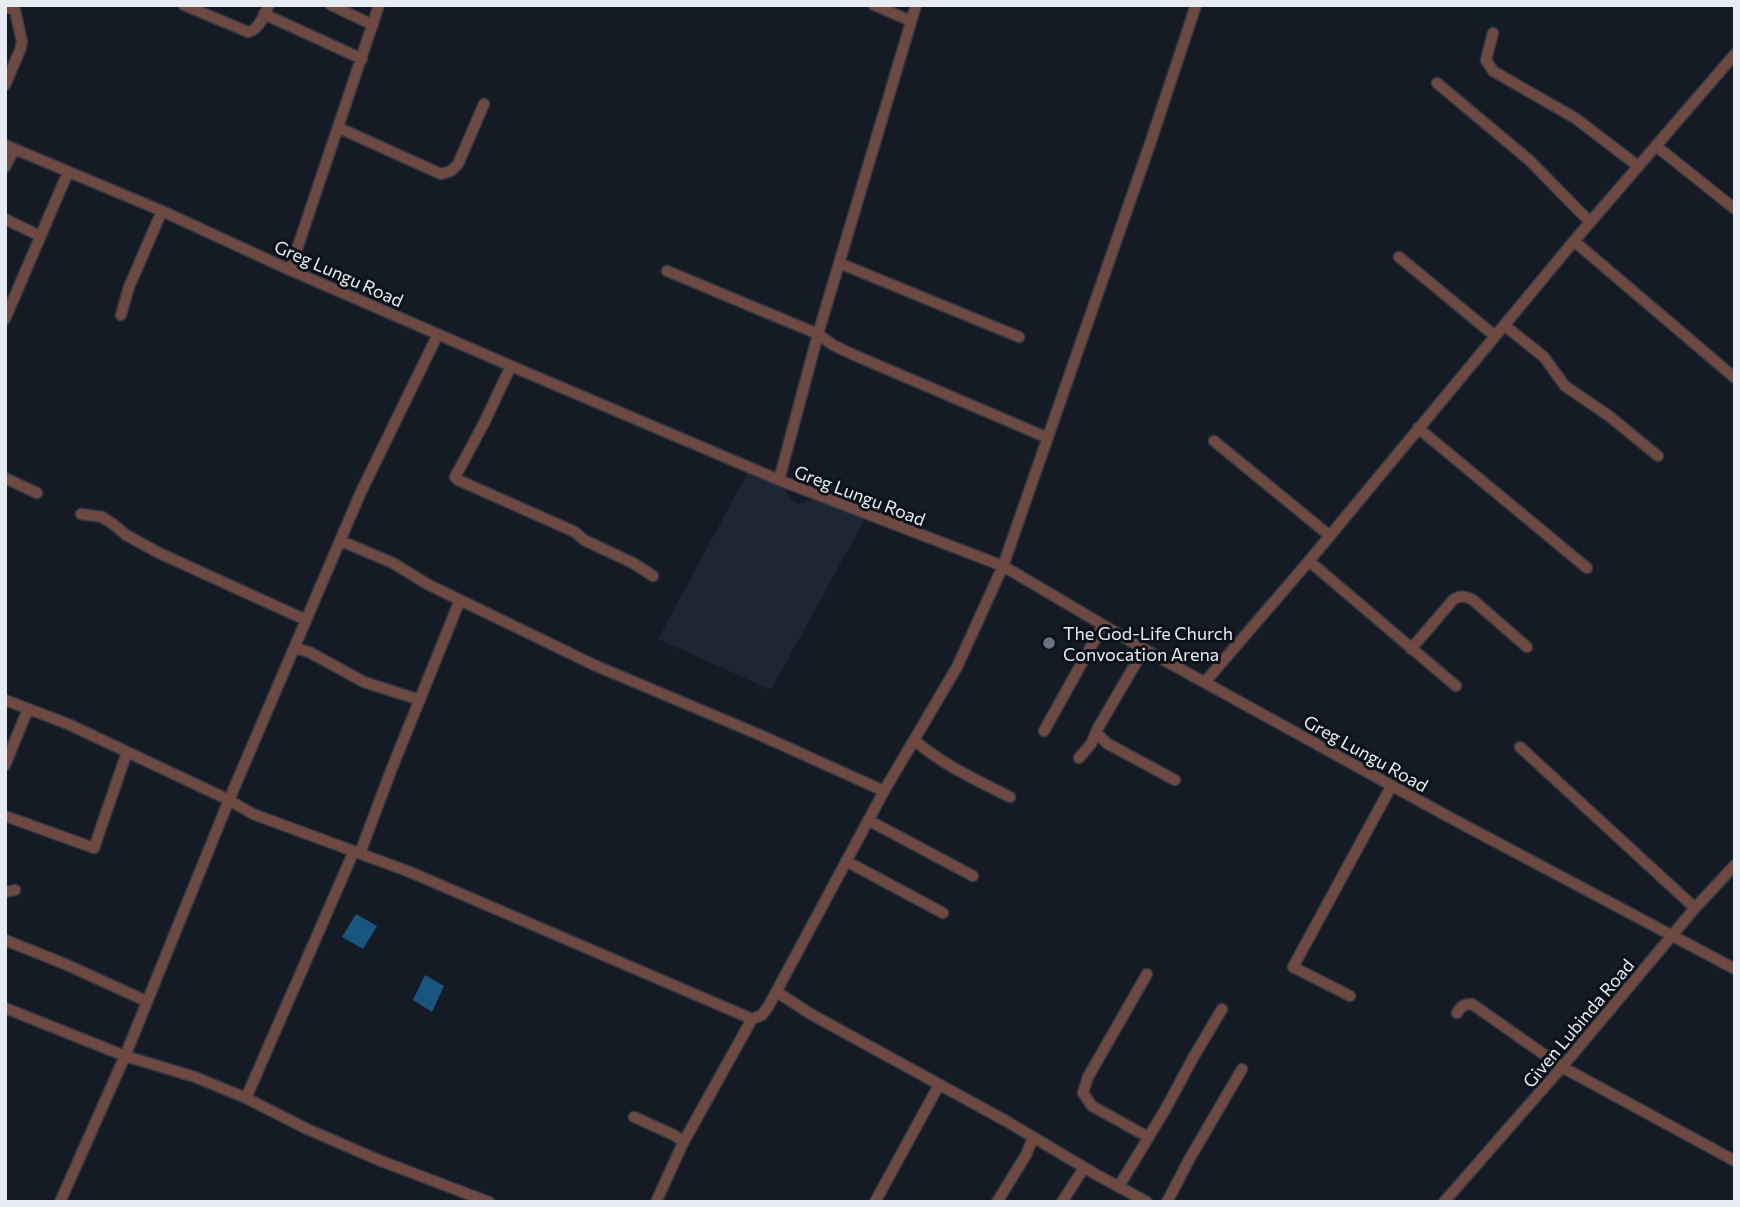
<svg xmlns="http://www.w3.org/2000/svg" width="1740" height="1207" viewBox="0 0 1740 1207" font-family="Commissioner,sans-serif">
<style>
.built{fill:#1c2634}
.water{fill:#18557f}
.lines{fill:none;stroke-linecap:round;stroke-linejoin:round}
.minor-casing{stroke:#323841;stroke-width:13}
.minor{stroke:#6d4942;stroke-width:10}
.worship-dot{fill:#6b7280;stroke:#0c121a;stroke-width:2.5}
.labels{text-anchor:middle;dominant-baseline:central;stroke-width:6;stroke-linejoin:round;paint-order:stroke}
.street-label{font-size:18px;fill:#e7ecf2;stroke:#0c121a}
.poi-label{font-size:18px;fill:#e7ecf2;stroke:#0c121a;text-anchor:start}
</style>
<rect width="100%" height="100%" fill="#151b24"/>
<path class="built" d="M751,466L784,487L790,500L800,504L812,499L867,515L771,690L658,639Z"/>
<path class="water" d="M356,914L377,926L363,949L342,937Z
M425,975L444,986L432,1012L413,1000Z"/>
<g class="lines">
<g class="minor-casing">
<path id="minor" d="M184,5L248,32C259,30 264,15 269,5
M331,5L373,25
M874,5L911,21
M5,7L15,10L22,42L20,50L5,85
M264,14L362,59
M1493,33L1486,60L1493,71L1575,118L1638,166
M1437,83L1529,160L1590,222
M339,128L441,174L451,171L458,164L484,104
M5,145L162,211L290,270L511,366L779,480L1003,566L1144,649L1447,816L1735,969
M1656,146L1735,209
M5,167L14,149
M5,219L40,236
M1574,241L1735,378
M1399,257L1495,336
M839,263L1019,337
M290,270L379,5
M667,271L818,334L833,345L854,355L1048,438
M121,315L129,287L162,211
M5,319L68,172
M1504,325L1544,357L1565,386L1609,416L1658,456
M511,366L484,423L455,477L458,480L575,532L584,540L633,563L653,576
M1418,428L1587,568
M1214,441L1330,536
M5,478L37,493
M779,480L818,334L916,5
M81,514L102,517L113,524L126,535L159,553L306,620
M341,541L393,563L427,584L594,665L760,735L884,791
M1309,561L1456,686
M295,648L309,652L364,682L420,700
M1411,649L1453,600C1461,595 1465,596 1473,600L1527,647
M1205,682L1309,561L1574,241L1735,54
M5,700L68,724L229,800L253,814L410,872L752,1019
M1044,731L1103,625
M1096,733L1108,744L1175,780
M914,740C943,765 976,780 1010,797
M1520,747L1695,908
M1079,758L1091,744L1098,728L1144,649
M5,765L28,709
M5,816L94,848L127,752
M868,820L973,876
M360,853L392,768L460,600
M846,861L943,913
M5,892L15,890
M5,940L65,964L146,1001
M1147,974L1088,1077L1083,1093L1092,1106L1148,1137
M777,992L809,1013L1006,1121L1097,1175L1147,1202
M1350,996L1293,967L1392,785
M5,1008L125,1056L195,1077L246,1098L307,1129L381,1161L489,1202
M1457,1013C1461,1006 1464,1004 1472,1004L1562,1067L1735,1161
M246,1098L354,851
M634,1117L674,1135L684,1142
M1119,1186L1165,1110L1193,1058L1222,1009
M60,1202L125,1056L229,800L360,494L438,334
M656,1202L683,1143L752,1019L762,1015L768,1007L884,791L957,667L1003,566L1151,141L1196,5
M875,1202L939,1085
M997,1202L1026,1155L1033,1138
M1062,1202L1084,1168
M1167,1202L1190,1158L1242,1069
M1444,1202L1562,1067L1695,908L1735,865"/>
</g>
<use href="#minor" class="minor"/>
</g>
<circle class="worship-dot" cx="1049" cy="643" r="7"/>
<g class="labels">
<g class="street-label">
<text transform="translate(339 273) rotate(24)">Greg Lungu Road</text>
<text transform="translate(860 495) rotate(21)">Greg Lungu Road</text>
<text transform="translate(1366 753) rotate(29)">Greg Lungu Road</text>
<text transform="translate(1578 1023) rotate(-50)">Given Lubinda Road</text>
</g>
<g class="poi-label">
<text x="1063" y="633">The God-Life Church<tspan x="1063" dy="21">Convocation Arena</tspan></text>
</g>
</g>
<rect width="1740" height="1207" fill="none" stroke="#e7ecf2" stroke-width="14"/>
</svg>
